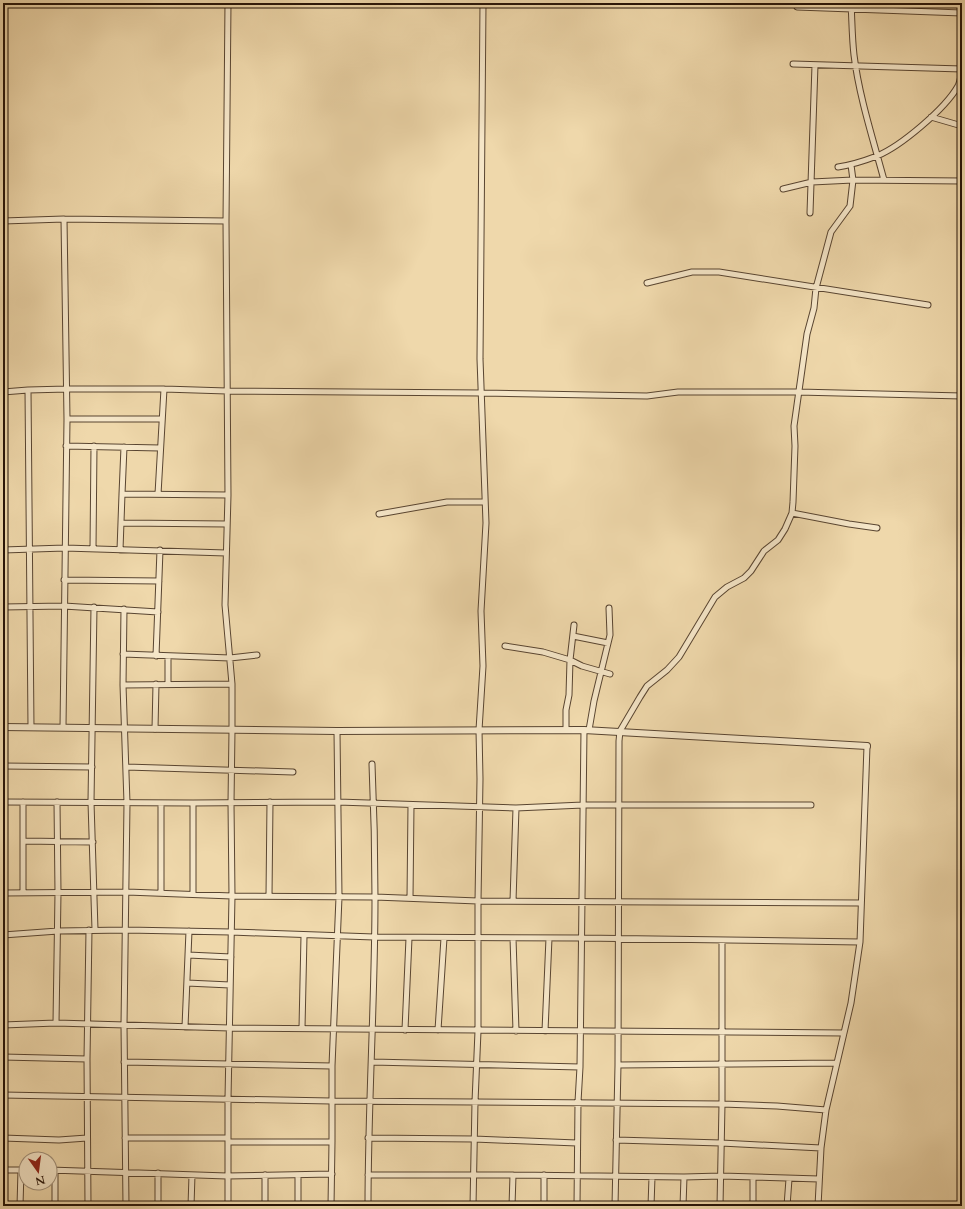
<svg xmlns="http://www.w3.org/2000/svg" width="965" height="1209" viewBox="0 0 965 1209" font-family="Cardo,serif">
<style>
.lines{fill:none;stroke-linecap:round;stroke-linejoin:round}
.minor-casing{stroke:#594531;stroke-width:7}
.tertiary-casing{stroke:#594531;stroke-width:8}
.minor{stroke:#f5e6c8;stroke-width:5}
.tertiary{stroke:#f5e6c8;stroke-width:6}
</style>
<rect width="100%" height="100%" fill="#efd8ab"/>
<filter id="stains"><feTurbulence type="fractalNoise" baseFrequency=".005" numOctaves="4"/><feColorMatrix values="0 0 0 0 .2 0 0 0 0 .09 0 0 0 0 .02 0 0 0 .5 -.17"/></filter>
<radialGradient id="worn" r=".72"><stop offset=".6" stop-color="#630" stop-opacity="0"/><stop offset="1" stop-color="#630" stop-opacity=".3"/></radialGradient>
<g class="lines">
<g class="minor-casing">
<path id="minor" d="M851,3C852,20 852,38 854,55C859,96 873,139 884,180
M961,3L962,37
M797,7L962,13
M874,9L875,3
M793,64L962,69
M931,117L962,126
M838,167C851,165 864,161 877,156C901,146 945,109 958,86C960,82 961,76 962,71
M783,189L812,182L853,180L962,181
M810,213L815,65
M3,221L64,219L226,221
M647,283L692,272H719L928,305
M28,390L31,727
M3,392L28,390L67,389H164L227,391L482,393L647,396L678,392H798L962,396
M67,419H161
M66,446L160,448
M122,494L124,447
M158,494L164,389
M792,513L849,524L877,528
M379,514L447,502H485
M122,523L227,524
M93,549L94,446
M3,550L65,548L226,553
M120,550L122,494L228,495
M64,580L159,581
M3,607L64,606L158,612
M94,607L91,802L95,930
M124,609L123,685L127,803L124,1025L126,1206
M573,636L608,643
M505,646L543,652L570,660L582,666L610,674
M123,654L230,658L257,655
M156,656L160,550
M168,684V656
M123,685L232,684
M63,727L67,419L64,219
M155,729L156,684
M566,730V710L569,695L570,660L574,625
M589,730L594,701L610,635L609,608
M3,766L92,767
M126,767L293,772
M3,802L193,803L338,802L516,808L583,805H811
M23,841L93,842
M3,893L127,892L232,896L375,897L478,901L861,903
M23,893V802
M161,893V803
M193,894V803
M269,896L270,802
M410,898L411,805
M513,901L516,808
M3,935L58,931L126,930L231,932L374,937L582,938L860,942L851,1003L826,1110L821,1148L818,1206
M513,938L516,1031
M860,942L867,746
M188,955L231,957
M187,983L230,985
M56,1023L58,893L57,802
M3,1025L56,1023L230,1028L844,1033
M185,1027L189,931
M302,1028L304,936
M405,1030L409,938
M438,1030L444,938
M545,1031L549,938
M3,1057L87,1059
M124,1062L332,1066
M372,1062L580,1067
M618,1065L836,1063
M3,1095L331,1101L722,1104L777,1106L826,1110
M3,1138L59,1140L87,1138
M125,1138H228
M368,1138L474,1139L577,1143
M616,1140L721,1143L821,1148
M228,1142H332L331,1206
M332,1142V1066L339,897L337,731
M3,1170H26
M50,1170L227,1176L332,1174
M158,1173V1206
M265,1175V1206
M298,1175V1206
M368,1175H513L684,1177L721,1176L819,1179
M20,1206L21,1170
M55,1206V1170
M88,1206L87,1059L89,930
M191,1206L192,1175
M228,1206V1099L232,896L231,803L232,730V684L225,605L228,495L226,221L228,3
M368,1206C368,1103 375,1000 375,898C375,853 374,809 372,764
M473,1206L475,1102L478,1031V901L480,779L479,730L483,666L481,611L486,523L480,359L483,3
M512,1206L513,1175
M544,1206V1175
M577,1206L578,1102L580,1067L584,730
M615,1206L618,1065L619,741L620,731L640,697L647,686L667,670L679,657L715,597L727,587L744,578L751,571L764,551L778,540L785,529L792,513L793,502L795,446L794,426L807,334L814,308L816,288L831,232L850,206L853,180L851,165
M651,1206L652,1177
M683,1206L684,1177
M720,1206L722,1104V940
M753,1206V1177
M787,1206L789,1179"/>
</g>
<g class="tertiary-casing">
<path id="tertiary" d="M3,727L337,731L584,730L867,746"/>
</g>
<use href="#minor" class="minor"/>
<use href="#tertiary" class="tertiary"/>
</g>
<rect width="965" height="1209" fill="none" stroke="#efd8ab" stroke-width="16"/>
<rect x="4" y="4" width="957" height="1201" fill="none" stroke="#271408" stroke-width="2"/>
<rect x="8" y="8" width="949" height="1193" fill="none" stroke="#271408"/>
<g transform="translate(38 1171) rotate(166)"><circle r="19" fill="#f5e6c8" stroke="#a3927b"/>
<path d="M0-3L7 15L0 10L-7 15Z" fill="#8f2418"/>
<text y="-6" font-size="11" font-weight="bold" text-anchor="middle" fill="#271408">N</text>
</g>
<rect width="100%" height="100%" filter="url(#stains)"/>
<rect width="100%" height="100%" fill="url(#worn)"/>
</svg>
